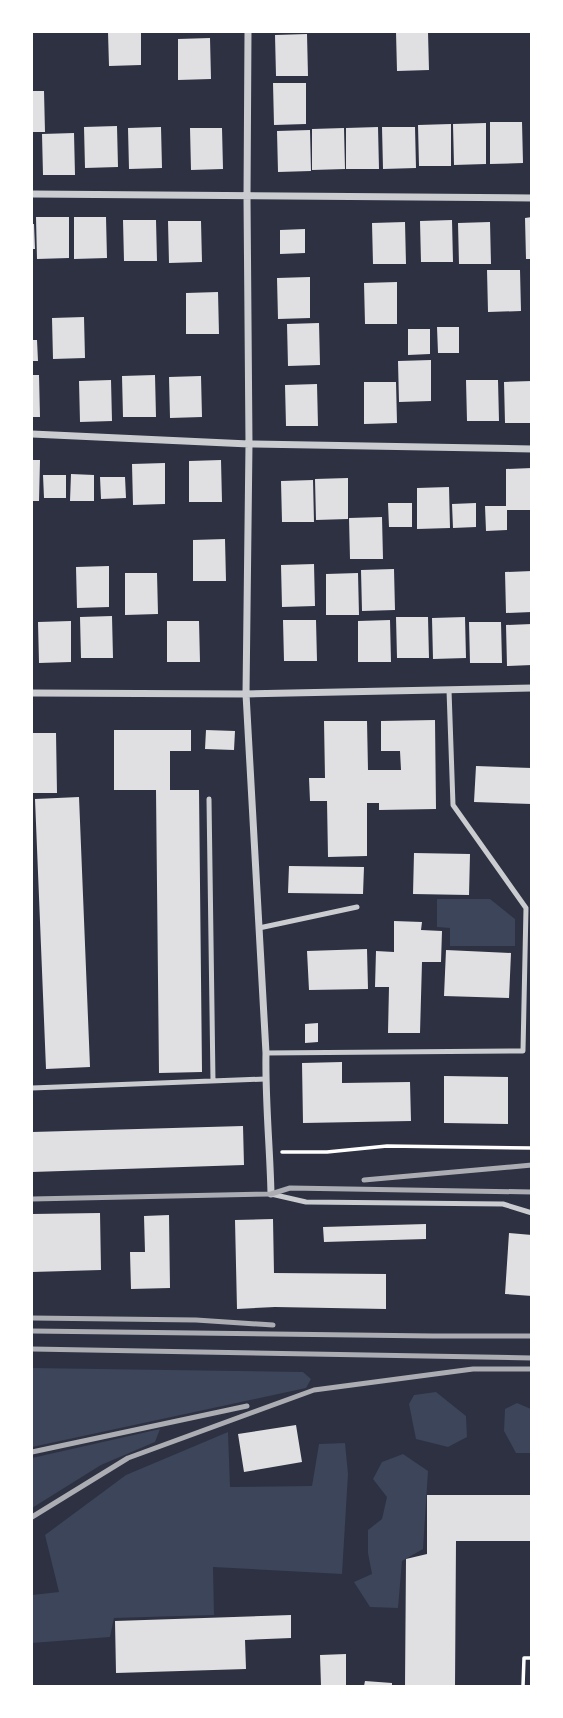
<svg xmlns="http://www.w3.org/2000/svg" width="563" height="1718" viewBox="0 0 563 1718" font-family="'Golos Text',sans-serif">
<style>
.green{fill:#3c4559}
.building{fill:#e0e0e3}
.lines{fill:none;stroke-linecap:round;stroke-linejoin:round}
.path{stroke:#fff;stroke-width:3.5}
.service{stroke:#caccd0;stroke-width:5}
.minor{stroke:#caccd0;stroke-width:7}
.rail{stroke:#abadb3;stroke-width:5}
</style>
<rect width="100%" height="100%" fill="#2d3142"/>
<path class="green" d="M437,899H490L515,919V946H450V928L437,927Z
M32,1368L303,1372L311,1379L306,1388L32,1447Z
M436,1392L466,1416L467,1437L448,1447L416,1439L409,1404L414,1395Z
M517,1403L531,1409V1453H516L504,1431L505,1409Z
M160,1429L155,1442L101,1465L32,1508V1458Z
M228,1432L230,1487L312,1486L319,1444L345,1443L348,1474L342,1574L213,1567L214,1615L114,1618L110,1637L32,1643V1595L59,1592L45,1535L126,1475Z
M403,1454L428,1471L423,1549L402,1561L398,1608L370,1607L354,1582L372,1574L368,1553V1530L382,1519L387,1497L373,1479L382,1462Z"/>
<path class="building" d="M108,32H141V65L109,66Z
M396,32H428L429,70L397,71Z
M307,34L308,76H276L275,35Z
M210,38L211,79L178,80V39Z
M273,83H306V124L274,125Z
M32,91H44L45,132H32Z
M490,122H522L523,163L490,164Z
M486,123V164L454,165L453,124Z
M451,124V166H419L418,125Z
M117,126L118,167L85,168L84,127Z
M161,127L162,168L129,169L128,128Z
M378,127L379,169H346V128Z
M382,127H415L416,168L383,169Z
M190,128H222L223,169L191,170Z
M344,128L345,169L312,170V129Z
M310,130L311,171L278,172L277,131Z
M74,133L75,175H43L42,134Z
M36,217H69V258L37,259Z
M74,217H106L107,258L74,259Z
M532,217V259H526L525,218Z
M123,220H156L157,261H124Z
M452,220L453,262H421L420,221Z
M168,221H201L202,262L169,263Z
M405,222L406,264H373L372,223Z
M490,222L491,264H459L458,223Z
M32,224H34L35,249H32Z
M305,229V253L280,254V230Z
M487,270H520L521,311L488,312Z
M310,277V318L278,319L277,278Z
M397,282V324H365L364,283Z
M218,292L219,334H186V293Z
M84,317L85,358L53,359L52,318Z
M319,323L320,365L288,366L287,324Z
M437,327H459V353H438Z
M408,329H430V354L408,355Z
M32,340H37L38,361H32Z
M431,360V401L399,402L398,361Z
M32,375H39L40,417H32Z
M155,375L156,417H123L122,376Z
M201,376L202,417L170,418L169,377Z
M111,380L112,421L80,422L79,381Z
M466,380H498L499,421H467Z
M532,381V423H505L504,382Z
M364,382H396L397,423L364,424Z
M317,384L318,426H286L285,385Z
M32,460H40L39,501H32Z
M221,460L222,502H189V461Z
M165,463V504L133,505L132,464Z
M532,468V510H507V530L486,531L485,506H506V469Z
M71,474L94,475V501H70Z
M43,475H66V498H44Z
M100,477H125L126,498L101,499Z
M348,478V519L316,520L315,479Z
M313,480L314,522H282L281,481Z
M449,487L450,528L417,529V488Z
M388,503H412V527H389Z
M476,503V527L453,528L452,504Z
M382,517L383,559H350L349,518Z
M225,539L226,581H193V540Z
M314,564L315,606L282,607L281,565Z
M109,566V607L77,608L76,567Z
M394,569L395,610L362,611L361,570Z
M532,571V612L506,613L505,572Z
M125,573H157L158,614L125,615Z
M358,573L359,615H326V574Z
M112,616L113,658H81L80,617Z
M396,617H428L429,658H397Z
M465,617L466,658L433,659L432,618Z
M283,620H316L317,661H284Z
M390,620L391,662H358V621Z
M71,621V662L39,663L38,622Z
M167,621H199L200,662H167Z
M469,622H501L502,663H470Z
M532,624V665L507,666L506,625Z
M435,720L436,809L379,810V803H367V856L328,857L327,801H310L309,778H325L324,721H367L368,770H401L400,751H381V721Z
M114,730H191V751H170V790H199L202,1072L159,1073L156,790H114Z
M206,730L235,731L234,750L205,749Z
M32,733H56L57,793H32Z
M476,766L532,768V804L474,802Z
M79,797L90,1067L46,1069L35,799Z
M414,853L470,854L469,895L413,894Z
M289,866L364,867L363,894L288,893Z
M394,921L422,922L421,930L442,931L441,962H422L420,1033H388L389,987H375L376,951L394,952Z
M367,949L368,989L309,990L307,951Z
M446,950L511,953L509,998L444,996Z
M318,1023V1042L305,1043V1024Z
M342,1062V1083L410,1082L411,1121L303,1123L302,1063Z
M444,1076L508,1077V1124L444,1123Z
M243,1126L244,1165L32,1172V1132Z
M100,1213L101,1270L32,1272V1214Z
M169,1215L170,1288L131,1289L130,1252H145L144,1216Z
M273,1219L274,1273L386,1274V1309L275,1307L237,1309L235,1220Z
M426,1224V1239L324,1242L323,1227Z
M509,1233L532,1235V1296L505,1294Z
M296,1425L302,1462L244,1472L238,1434Z
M427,1495H532V1541H456L455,1686H405L406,1559L427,1554Z
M291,1615V1638L245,1640L246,1669L116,1673L115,1621Z
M346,1654V1686H321L320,1655Z
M365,1681L392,1683V1686H364Z"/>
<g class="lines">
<path class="path" d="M282,1152H327L387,1146L532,1148
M523,1686L524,1658H532"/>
<path class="service" d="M209,799L213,1081
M259,928L357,907
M266,1053L523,1051L526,908L453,805L449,690
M32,1088L265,1079
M271,1194L306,1202L503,1204L532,1213"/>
<path class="minor" d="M248,32L247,197L249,444L246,694L266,1053C265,1100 270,1147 271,1194
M32,194L532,198
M32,434L249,444L532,449
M32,693L246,694L532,688"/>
<path class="rail" d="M364,1180L532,1165
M32,1199L271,1194L290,1188L532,1192
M32,1318L196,1320L273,1325
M32,1331L433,1336H532
M32,1349L532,1358
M32,1452L247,1406
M32,1517L128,1458L314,1390L473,1369H532"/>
</g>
<rect width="563" height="1718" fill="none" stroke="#ffffff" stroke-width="66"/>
</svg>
